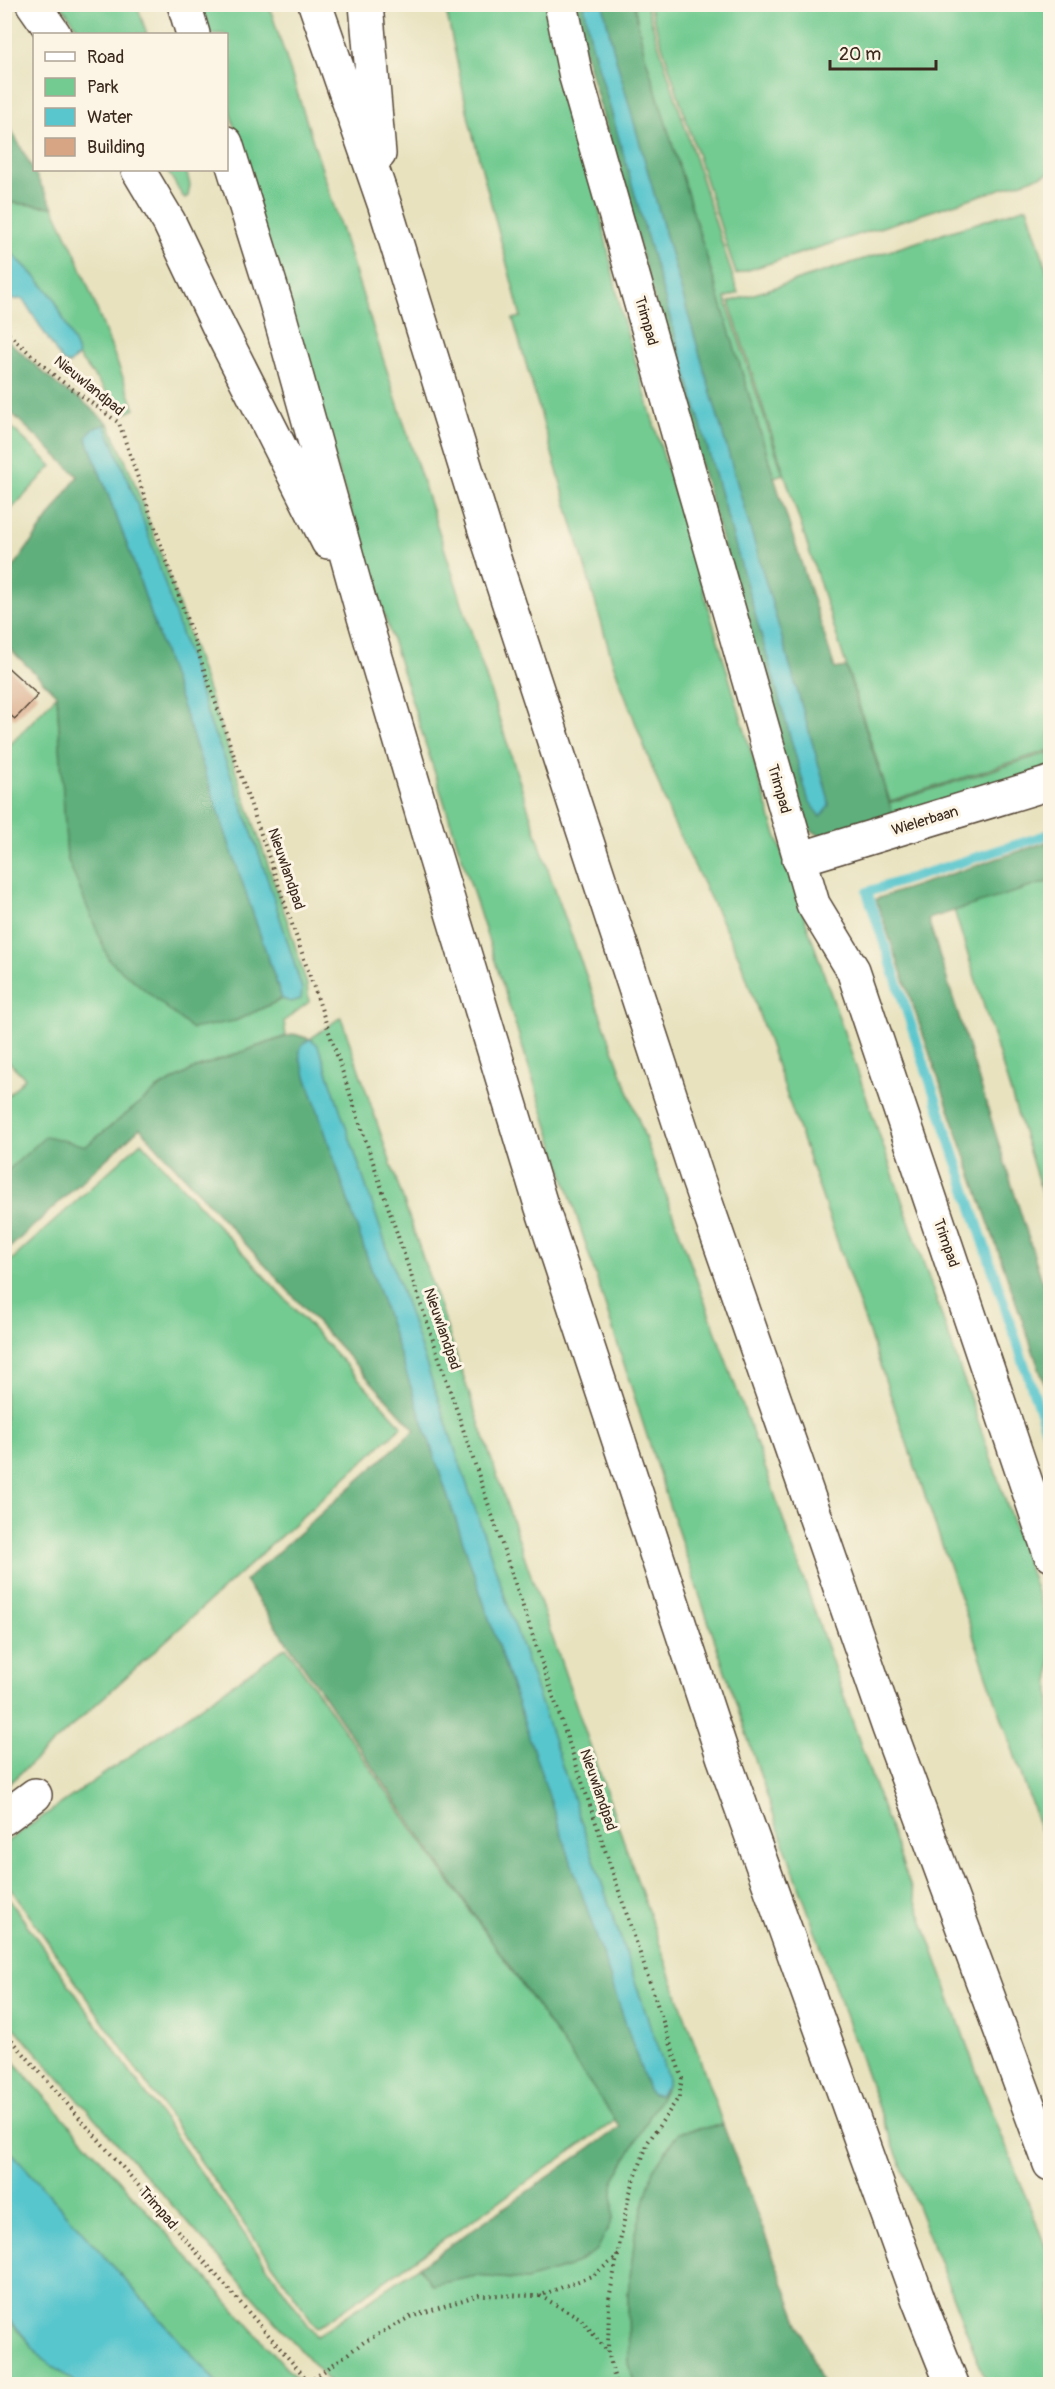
<svg xmlns="http://www.w3.org/2000/svg" width="1055" height="2389" viewBox="0 0 1055 2389" font-family="Pangolin,sans-serif">
<style>
.green{fill:#73cb92;stroke:#577a58;stroke-width:1.5}
.forest{fill:#5eaf7c;stroke:#4c6c4d;stroke-width:1.5}
.water{fill:#59c6cd;stroke:#4a7876;stroke-width:1.5}
.lines{fill:none;stroke-linecap:round;stroke-linejoin:round}
.stream{stroke:#59c6cd;stroke-width:10}
.building{fill:#d7a583}
.minor-casing{stroke:#554636;stroke-width:36}
.highway-casing{stroke:#554636;stroke-width:36}
.path{stroke:#554636;stroke-width:4;stroke-dasharray:1.5 4.5;stroke-linecap:butt}
.minor{stroke:#fff;stroke-width:33}
.highway{stroke:#fff;stroke-width:33}
.labels{text-anchor:middle;dominant-baseline:central;stroke-width:6;stroke-linejoin:round;paint-order:stroke}
.street-label{font-size:15px;fill:#3b2a1e;stroke:#fcf5e5}
</style>
<rect width="100%" height="100%" fill="#fcf5e5"/>
<filter id="ink" filterUnits="userSpaceOnUse"><feTurbulence type="fractalNoise" baseFrequency=".0167" numOctaves="2"/><feDisplacementMap in="SourceGraphic" scale="12" xChannelSelector="R" yChannelSelector="G"/><feConvolveMatrix kernelMatrix="1 2 1 2 8 2 1 2 1" color-interpolation-filters="sRGB"/></filter>
<filter id="wash" filterUnits="userSpaceOnUse"><feTurbulence type="fractalNoise" baseFrequency=".008" numOctaves="4" result="noise"/><feDisplacementMap in="SourceGraphic" scale="24" xChannelSelector="R" yChannelSelector="G"/><feGaussianBlur stdDeviation="1.35" result="paint"/><feColorMatrix in="noise" values="0 0 0 0 0 0 0 0 0 0 0 0 0 0 0 0 0 1.4 0 .05"/><feComposite in="paint" operator="in"/></filter>
<g filter="url(#wash)">
<rect width="100%" height="100%" fill="#e8e2bf"/>
<path class="green" d="M61,5H137L147,34H82Z
M199,5H269L551,879L771,1484L873,1781L974,2065L1050,2258V2384H987L877,2104L773,1813L671,1511L278,283L227,101L226,34H207Z
M445,5H549L584,138L622,316L773,826L1050,1630V1858L740,959L672,820L613,663L513,319L521,317L470,124Z
M634,5H646L738,293L725,298L783,474L774,477L644,52Z
M649,5H1050V173L736,274Z
M167,170H186L190,185L188,196L185,198L182,195Z
M4,202L53,207L76,255L135,409L124,414L78,356L54,298L32,273L5,247Z
M1027,207L1050,280V750L890,801L729,302Z
M5,421L52,466L5,516H4Z
M109,424L130,471L168,574L289,926L307,985L309,1002L284,1021L286,1036L196,1068L159,1088L86,1146L46,1137L5,1173L4,1100L25,1078L5,1058V750L57,695L67,858L235,1021L282,999L291,1002L300,999L302,989C281,919 259,849 233,781C227,762 218,744 211,726C177,625 148,522 105,425Z
M1050,752V772L895,821L889,803Z
M1050,881V1219L954,910Z
M341,1017L540,1602L723,2125L679,2132L653,2170L635,2236L628,2294L629,2363L634,2384H331L5,2017L4,1892L316,2336L419,2267L433,2285L476,2276L526,2280L613,2218V2182L667,2086L322,1056L313,1041L310,1039Z
M141,1142L402,1426L5,1787V1266Z
M286,1647L616,2120L317,2328L4,1879L5,1843Z
M5,2052L301,2384H218L5,2145Z
M4,2314L43,2359L79,2384H5Z"/>
<path class="forest" d="M574,5H584L591,41L808,799L828,797L684,300L613,48L603,5H634L644,52L774,477L835,669L846,667L895,821L829,841L801,824L583,45Z
M4,118H5L53,207L5,202Z
M4,337L62,389L79,398L109,424C98,426 92,428 87,439L131,555L282,999L235,1021L192,1029L109,960L67,858L57,695L5,644L4,581L78,476L5,407Z
M1050,841V881L928,919L1050,1306V1400L876,899Z
M294,1034L310,1039C301,1044 300,1048 300,1058L648,2089L653,2094L659,2095L664,2091L613,2182V2218L597,2250L569,2267L526,2280L476,2276L432,2285L419,2267L620,2127L245,1581L415,1430L140,1128L5,1252V1173L46,1136L86,1146L159,1088L196,1068Z
M723,2125L822,2384H634L629,2363L628,2294L635,2236L653,2170L679,2132Z"/>
<path class="water" d="M584,5H603L613,48L684,300L828,797L829,806L820,817L808,799L591,41Z
M5,247L32,273L54,298L77,350L78,356L69,364L62,361L23,299L5,300Z
M105,425C148,522 178,625 211,726C218,744 227,762 233,781C259,849 281,919 302,989L301,999L291,1002L282,999L131,555L87,439C87,431 97,426 105,425Z
M310,1039L317,1044L322,1056L658,2049L667,2076V2086L659,2095L653,2094L648,2090L300,1058C299,1048 301,1044 310,1039Z
M5,2145L218,2384H139L138,2383L135,2384L76,2383L43,2359L5,2314Z"/>
<g class="lines">
<path class="stream" d="M1050,834L867,892L1050,1442"/>
</g>
<g id="blocks">
<path class="building" d="M4,664L38,695L15,719L4,710Z"/>
</g>
</g>
<g filter="url(#ink)">
<use href="#blocks" fill-opacity="0" stroke="#554636" stroke-width="1.5"/>
<g class="lines">
<g class="minor-casing">
<path id="minor" d="M561,4L576,77L813,904L853,970L1050,1554
M799,859L1050,783
M4,1818L35,1795"/>
</g>
<g class="highway-casing">
<path id="highway" d="M33,4L54,34
M184,4L193,34
M315,4L384,203L488,540L697,1177L889,1728L1050,2164
M366,4L379,154
M226,143L276,303L361,607L435,857L541,1205L724,1759L919,2301L952,2384
M138,170L169,222L217,323L328,542"/>
</g>
<path class="path" d="M4,330L56,377L119,423L322,1011L682,2078L679,2097L648,2142L629,2195L609,2299L608,2351L616,2384
M4,2031L311,2384
M540,2296L580,2318L607,2351
M309,2382L364,2342L410,2317L479,2295L539,2296L594,2275L619,2255"/>
<use href="#minor" class="minor"/>
<use href="#highway" class="highway"/>
</g>
</g>
<g class="labels">
<g class="street-label">
<text transform="translate(646 321) rotate(74)">Trimpad</text>
<text transform="translate(89 386) rotate(39)">Nieuwlandpad</text>
<text transform="translate(779 789) rotate(74)">Trimpad</text>
<text transform="translate(925 821) rotate(-17)">Wielerbaan</text>
<text transform="translate(286 869) rotate(71)">Nieuwlandpad</text>
<text transform="translate(946 1243) rotate(71)">Trimpad</text>
<text transform="translate(442 1329) rotate(71)">Nieuwlandpad</text>
<text transform="translate(598 1790) rotate(71)">Nieuwlandpad</text>
<text transform="translate(158 2208) rotate(49)">Trimpad</text>
</g>
</g>
<rect width="1055" height="2389" fill="none" stroke="#fcf5e5" stroke-width="24"/>
<rect x="33" y="33" width="195" height="138" fill="#fcf5e5" stroke="#afa495" stroke-width="1.5"/>
<rect x="45" y="52" width="30" height="9" fill="#ffffff" stroke="#afa495" stroke-width="1.5"/>
<text x="87" y="63" font-size="18" fill="#3b2a1e">Road</text>
<rect x="45" y="78" width="30" height="18" fill="#73cb92" stroke="#afa495" stroke-width="1.5"/>
<text x="87" y="93" font-size="18" fill="#3b2a1e">Park</text>
<rect x="45" y="108" width="30" height="18" fill="#59c6cd" stroke="#afa495" stroke-width="1.5"/>
<text x="87" y="123" font-size="18" fill="#3b2a1e">Water</text>
<rect x="45" y="138" width="30" height="18" fill="#d7a583" stroke="#afa495" stroke-width="1.5"/>
<text x="87" y="153" font-size="18" fill="#3b2a1e">Building</text>
<path d="M830 60v9h106v-9" fill="none" stroke="#3b2a1e" stroke-width="3"/>
<text x="839" y="60" font-size="18" fill="#3b2a1e" stroke="#fcf5e5" stroke-width="4.5" paint-order="stroke">20 m</text>
</svg>
